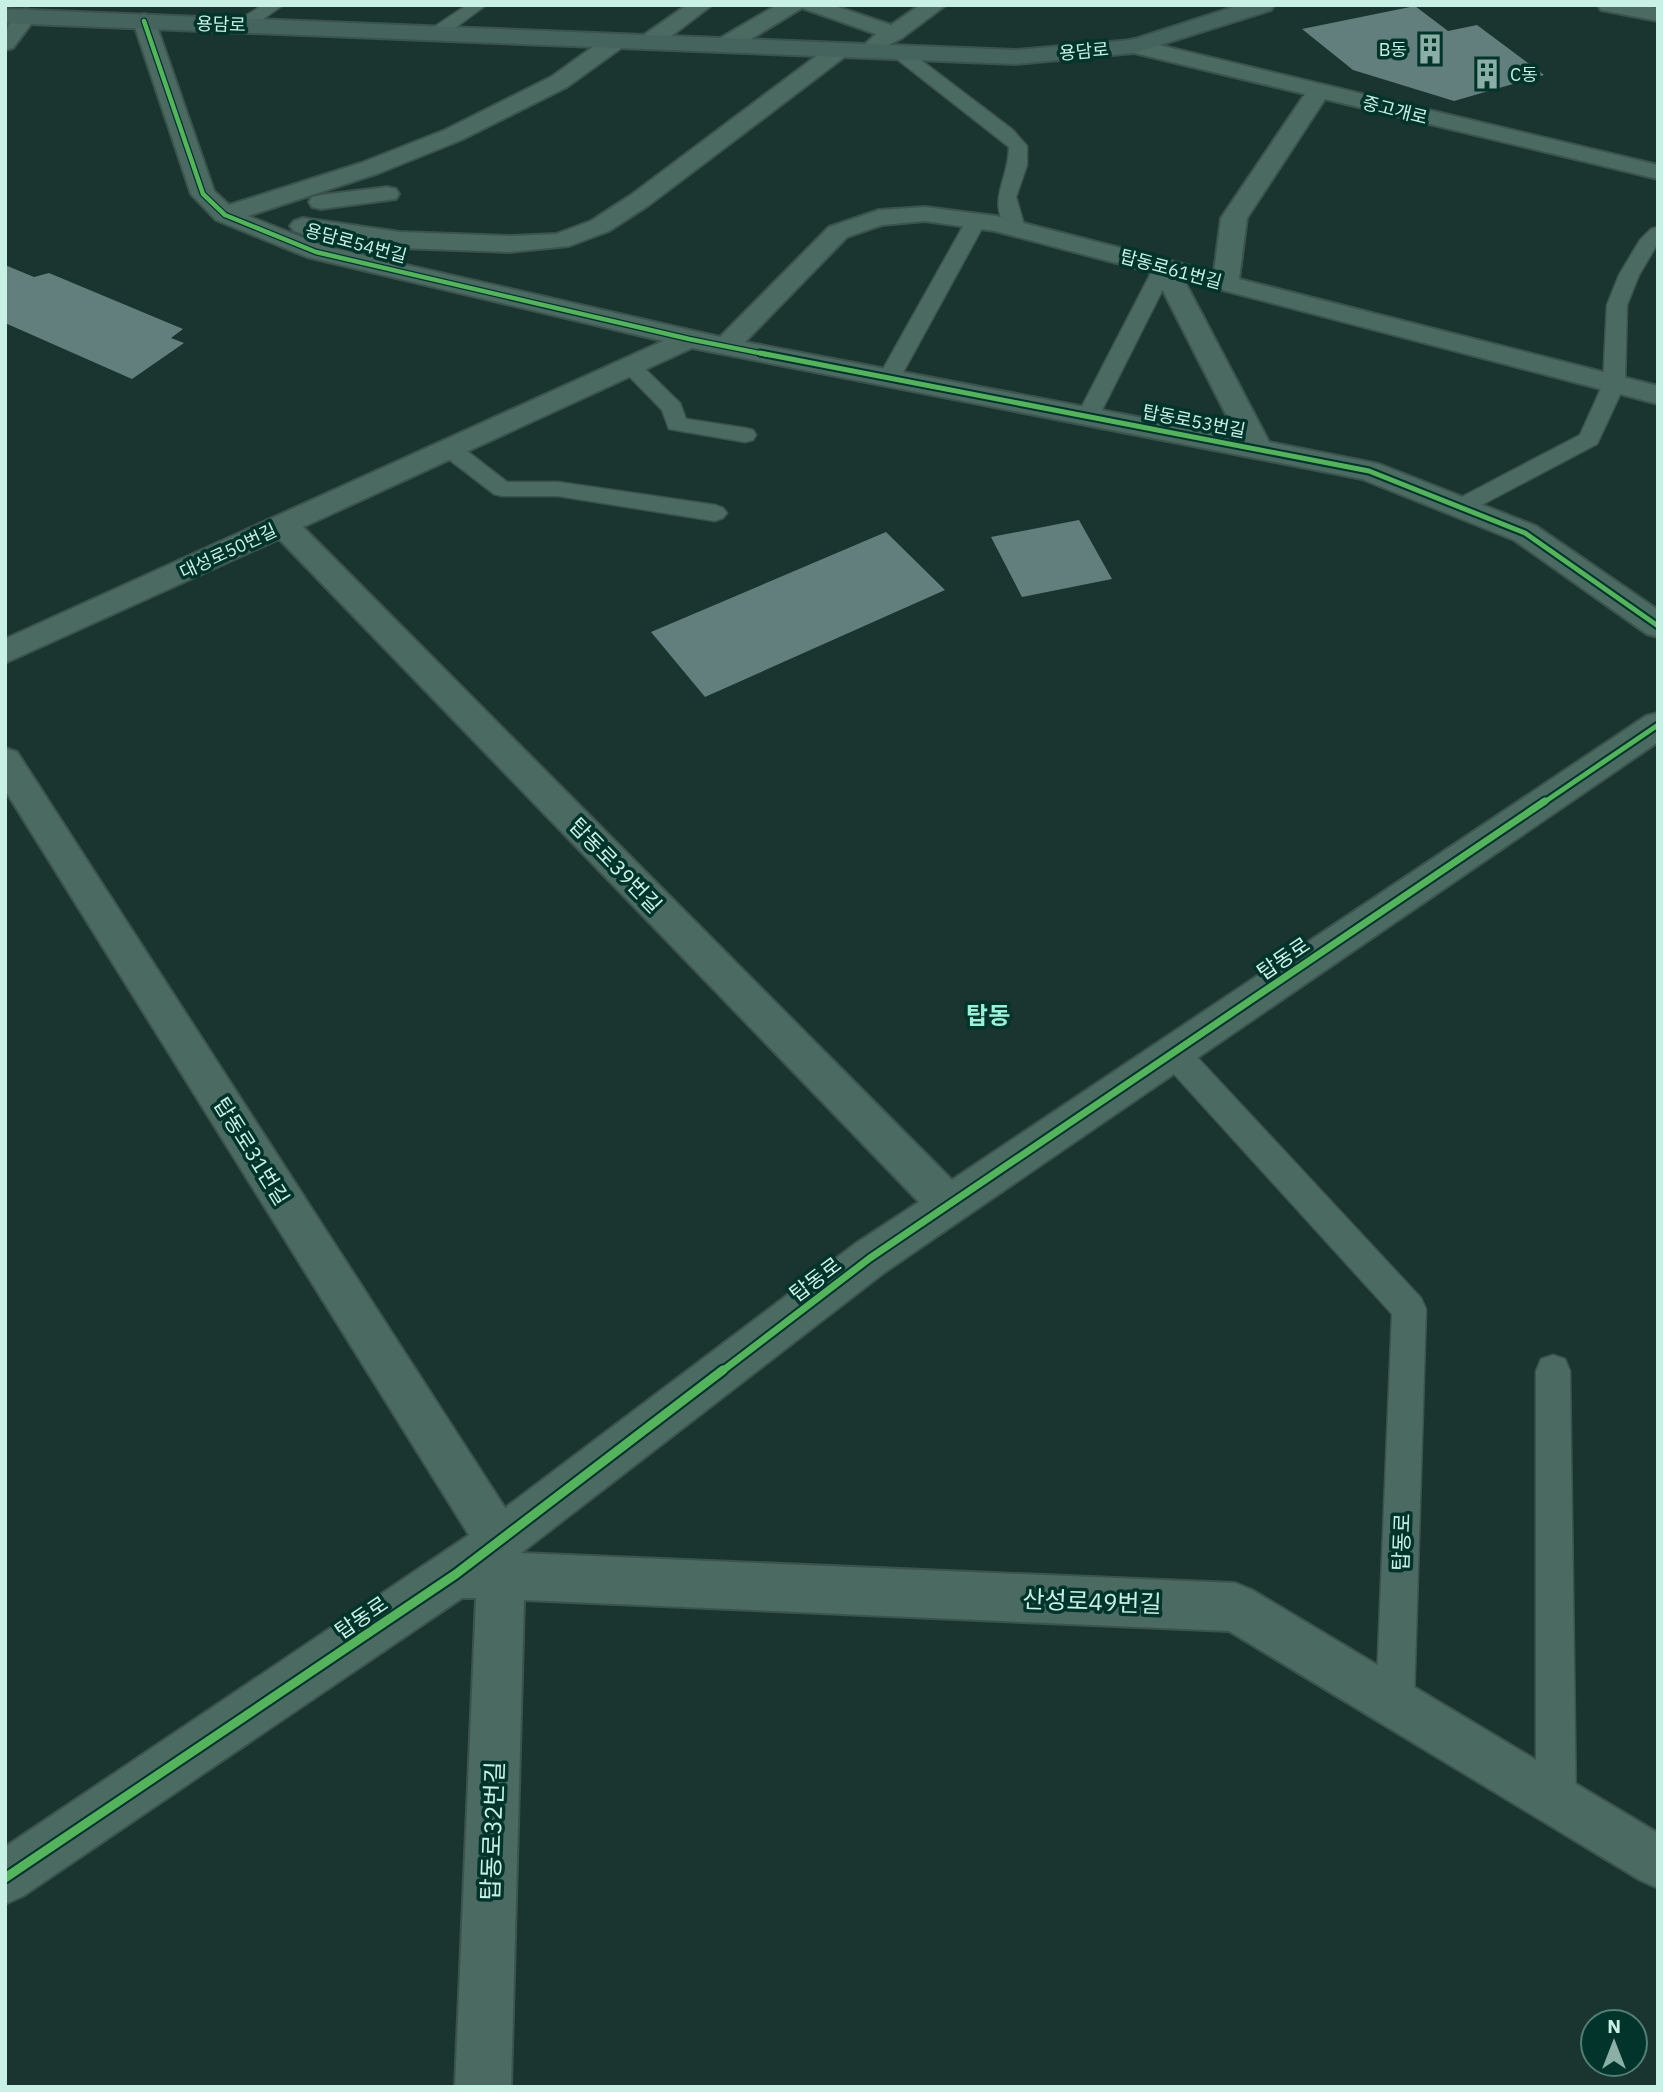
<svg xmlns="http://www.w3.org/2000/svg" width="1663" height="2092" viewBox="0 0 1663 2092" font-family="'IBM Plex Sans','Noto Sans KR',sans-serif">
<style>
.building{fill:#627f7d}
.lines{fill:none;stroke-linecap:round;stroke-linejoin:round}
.lane-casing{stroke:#3c524d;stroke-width:3}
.street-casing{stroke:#3c524d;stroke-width:4}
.secondary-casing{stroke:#3c524d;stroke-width:4}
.lane{fill:#4a6a62;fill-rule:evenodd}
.street{fill:#4a6a62;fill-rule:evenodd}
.secondary{fill:#44645d;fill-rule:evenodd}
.cycleway-far3-casing{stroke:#02342b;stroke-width:7}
.cycleway-far2-casing{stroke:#02342b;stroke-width:9}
.cycleway-far1-casing{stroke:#02342b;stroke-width:11}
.cycleway-casing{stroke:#02342b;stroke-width:13}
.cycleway-far3{stroke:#56b35d;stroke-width:4.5}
.cycleway-far2{stroke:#56b35d;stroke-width:5}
.cycleway-far1{stroke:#56b35d;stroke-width:7}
.cycleway{stroke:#56b35d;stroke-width:9}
.labels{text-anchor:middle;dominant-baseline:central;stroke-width:7;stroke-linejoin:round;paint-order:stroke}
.far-street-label{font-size:18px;fill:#c8f0e5;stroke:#02342b}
.far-poi-label{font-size:18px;fill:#c8f0e5;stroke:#02342b;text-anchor:end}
.street-label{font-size:21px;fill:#c8f0e5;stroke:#02342b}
.quarter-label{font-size:24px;font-weight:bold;fill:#9cf1db;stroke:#02342b}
.near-street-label{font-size:24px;fill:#c8f0e5;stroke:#02342b}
</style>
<rect width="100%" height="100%" fill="#1a342f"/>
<path class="building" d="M1415,6L1448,31L1477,25L1544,75L1454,101L1353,70L1302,29Z
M5,265L34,277L49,273L183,329L171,338L184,343L132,379L5,323Z
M1079,520L1112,579L1022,597L991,537Z
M886,532L945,590L705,697L651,632Z"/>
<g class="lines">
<g class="lane-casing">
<path id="lane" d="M263,5H283L249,29H237L235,25L237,21Z
M467,5H486L443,37H431L428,33L431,29Z
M899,47L905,48L1013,130L1027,146V165L1016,197L1025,228L1022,232H1008C986,198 1009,181 1009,147L893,56L890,52Z
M976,215L986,221L900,378L897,383H881L878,378L966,221Z
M1658,227V243L1639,275L1627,305L1625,384L1597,444L1468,512L1460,515L1452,512L1449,507L1452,502L1580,435L1603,384L1607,305L1619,275L1640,240L1651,229Z
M1164,261L1171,263L1174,267L1099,416L1096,421H1080L1077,416L1154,267L1157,263Z
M630,360L637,361L680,403L686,419L745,428L753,430L756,435L753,440L745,442L669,429L662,410L619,366L623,361Z
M450,442L458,444L507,482H558L715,505L723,508L727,513L723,518L715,521L558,496H502L494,494L442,454L439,449L442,444Z
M1174,1040L1185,1044L1421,1298L1426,1309L1414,1703L1408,1716L1395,1722L1382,1716L1376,1703L1392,1314L1163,1062L1159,1053L1163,1044Z
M1553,1355L1565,1359L1570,1371L1576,1801L1570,1815L1556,1821L1542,1815L1536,1801V1371L1541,1359Z"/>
</g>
<g class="street-casing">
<path id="street" d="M687,5H712L657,47H641L638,42L641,37Z
M777,5H832L891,25L920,5H946L902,38L874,53L866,51L863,46L876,34L802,8L733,50H717L714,45L717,40Z
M1598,5H1642L1658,8V21L1601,10Z
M26,9L34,11L37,16L13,48L5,50C5,33 7,14 26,9Z
M144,14L152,16L155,21L214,191L229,205L361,163L445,130L551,77L608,36H624L627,41L624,46L567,87L461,140L379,173L248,216L324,246L720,337L829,227L879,210L925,207L996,216L1214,272L1221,218L1305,94L1126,51L1123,46L1126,41L1134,39L1658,165V179L1325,99L1247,218L1239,279L1658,386V404L1184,280L1269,442L1379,464L1536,526L1658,610V637L1647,634L1514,540L1362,479L692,348L303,527L952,1180L1646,716L1658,713V742L885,1272L521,1553L1235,1583L1252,1590L1658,1833V1888L1640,1880L1229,1631L524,1600L511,2087H455L476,1598H462L23,1896L5,1904V1847L469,1535L5,790V748L17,752L505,1508L855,1244L919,1202L279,539L5,663V639L663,341L307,257L216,220L191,194L133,21L136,16ZM925,221L995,231L1154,273L1237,436L745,342L847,237L882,225Z
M839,43L847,45L850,50L847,55L649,205L609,231L569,246L510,252L400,248L303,234L294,231L290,226L294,221L303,218L400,232L510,236L556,234L591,221L631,195L831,45Z
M387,187L396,189L399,194L396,199L321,209L312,207L309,202L312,197L321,195Z"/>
</g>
<g class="secondary-casing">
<path id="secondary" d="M1240,5H1274L1271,10L1134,53L1015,64L5,23V9L1015,50L1132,40Z"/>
</g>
<use href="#lane" class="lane"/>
<use href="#street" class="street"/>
<use href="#secondary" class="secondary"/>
<g class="cycleway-far3-casing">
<path id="cycleway-far3" d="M144,21L203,194L225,215L316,252L689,339L769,355"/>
</g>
<g class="cycleway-far2-casing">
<path id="cycleway-far2" d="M760,353L1369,471L1525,533L1658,626
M1543,803L1658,725"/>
</g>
<g class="cycleway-far1-casing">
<path id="cycleway-far1" d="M721,1372L870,1258L1545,801"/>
</g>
<g class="cycleway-casing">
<path id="cycleway" d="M5,1878L456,1574L723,1370"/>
</g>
<use href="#cycleway-far3" class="cycleway-far3"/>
<use href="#cycleway-far2" class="cycleway-far2"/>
<use href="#cycleway-far1" class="cycleway-far1"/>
<use href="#cycleway" class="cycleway"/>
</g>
<defs>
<g id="building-bare" transform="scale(2.415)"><path d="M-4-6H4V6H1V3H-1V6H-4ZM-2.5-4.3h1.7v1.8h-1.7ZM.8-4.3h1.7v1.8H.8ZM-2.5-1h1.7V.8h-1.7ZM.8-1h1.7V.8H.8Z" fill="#8baea5" stroke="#02342b" stroke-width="2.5" paint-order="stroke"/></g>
</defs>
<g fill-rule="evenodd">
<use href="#building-bare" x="1430" y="49"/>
<use href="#building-bare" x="1487" y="74"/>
</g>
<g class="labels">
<g class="far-street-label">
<text transform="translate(221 24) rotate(2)">용담로</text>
<text transform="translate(1084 51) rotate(-5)">용담로</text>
<text transform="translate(1395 110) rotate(14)">중고개로</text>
<text transform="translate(356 243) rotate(15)">용담로54번길</text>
<text transform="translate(1171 269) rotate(15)">탑동로61번길</text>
<text transform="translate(1194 421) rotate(11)">탑동로53번길</text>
<text transform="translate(228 551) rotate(-25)">대성로50번길</text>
</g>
<g class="far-poi-label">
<text x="1407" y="49">B동</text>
<text x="1510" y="74" text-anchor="start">C동</text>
</g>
<g class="street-label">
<text transform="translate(616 865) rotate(46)">탑동로39번길</text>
<text transform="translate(1283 958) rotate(-34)">탑동로</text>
<text transform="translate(252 1151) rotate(58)">탑동로31번길</text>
<text transform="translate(815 1279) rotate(-37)">탑동로</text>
<text transform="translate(1401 1542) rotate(-88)">탑동로</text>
<text transform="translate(361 1617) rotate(-34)">탑동로</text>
</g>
<g class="quarter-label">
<text x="988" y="1015">탑동</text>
</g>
<g class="near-street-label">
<text transform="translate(1092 1601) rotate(2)">산성로49번길</text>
<text transform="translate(492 1831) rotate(-88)">탑동로32번길</text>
</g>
</g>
<rect width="1663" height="2092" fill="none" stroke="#c8f0e5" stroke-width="14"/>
<g transform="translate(1614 2043)"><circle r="33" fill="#02342b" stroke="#517f75" stroke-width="2"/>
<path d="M0-5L12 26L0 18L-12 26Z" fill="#8baea5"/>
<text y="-10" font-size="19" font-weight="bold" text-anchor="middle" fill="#c8f0e5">N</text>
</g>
</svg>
